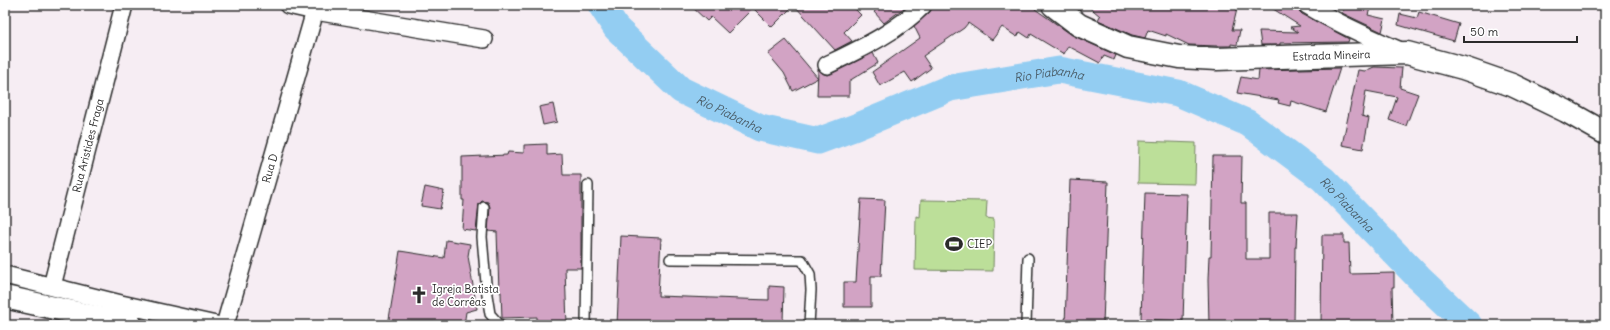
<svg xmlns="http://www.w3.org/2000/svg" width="1610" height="330" viewBox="0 0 1610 330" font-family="Delius,sans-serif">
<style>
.green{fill:#bcdf99;stroke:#748562}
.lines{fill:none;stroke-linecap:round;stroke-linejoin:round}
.river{stroke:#93cdf2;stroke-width:27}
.building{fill:#d2a3c4;stroke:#2b2b2b}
.service-casing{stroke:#2b2b2b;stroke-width:12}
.minor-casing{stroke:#2b2b2b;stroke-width:20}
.tertiary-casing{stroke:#2b2b2b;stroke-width:25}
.primary-casing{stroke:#2b2b2b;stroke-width:25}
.service{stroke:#fff;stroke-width:9}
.minor{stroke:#fff;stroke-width:17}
.tertiary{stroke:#fff;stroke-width:22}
.primary{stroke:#fff;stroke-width:22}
.labels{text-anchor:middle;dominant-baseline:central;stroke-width:3.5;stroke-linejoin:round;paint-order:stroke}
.street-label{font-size:11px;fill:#2b2b2b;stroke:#fff}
.poi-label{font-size:11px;fill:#2b2b2b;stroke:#fff;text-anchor:start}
.water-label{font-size:12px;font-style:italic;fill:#4a5c67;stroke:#fff}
</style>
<rect width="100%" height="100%" fill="#f6edf3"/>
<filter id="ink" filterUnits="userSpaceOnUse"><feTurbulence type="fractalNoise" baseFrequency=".025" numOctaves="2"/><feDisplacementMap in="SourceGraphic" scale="8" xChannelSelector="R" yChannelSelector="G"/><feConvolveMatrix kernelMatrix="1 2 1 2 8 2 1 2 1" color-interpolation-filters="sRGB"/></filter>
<g filter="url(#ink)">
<path class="green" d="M1139,141L1196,143L1195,184L1138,183Z
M921,200L987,201L986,218L994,219L993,271L915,270L916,216L920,217Z"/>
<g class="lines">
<path class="river" id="s1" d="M601,5L616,28L681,90L760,128L818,141L856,127L950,88L1059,70L1178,93L1248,123L1323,179L1419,278L1469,325"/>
</g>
<path class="building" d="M690,5H851L861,15L844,32L852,41L835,50L794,5L772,27L753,8L728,33L711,17L707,21Z
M882,5H908L884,23L874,12Z
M933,5H1038L1035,9L1072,35L1116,55L1114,60L1104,56L1100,63L1068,46L1064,54L1031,34L1029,38L1020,32L1017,37L1002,27L992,40L968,23L964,28L923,56L931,68L912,82L905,72L880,86L872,72L920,38L914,26L930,12Z
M1087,5H1238L1232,30H1240L1237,45L1231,44V46H1217L1189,45L1166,34V36L1148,30L1145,38L1132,35L1098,20L1100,16Z
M1267,5H1297L1298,10L1302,14L1349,39L1348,42L1280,43V45H1261L1259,31L1298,32L1290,27L1300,26Z
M1345,5H1371L1368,15L1385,19L1382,32L1342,13Z
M1419,12L1459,24L1454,41L1398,25L1400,14L1417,18Z
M786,40L818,78L793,91L784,73L768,54Z
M873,53L878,63L849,81V96H817L818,69L822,73L827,75L831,74Z
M1374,67L1402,68L1400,88L1418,94L1406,126L1389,120L1397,97L1366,91L1362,116L1369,118L1363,149L1342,145L1358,70L1365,71Z
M1340,68L1326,112L1291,101L1290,106L1278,103L1279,100L1237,93L1241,77L1258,80L1259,70Z
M553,104L557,122L543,125L539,107Z
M547,144V155L562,154L563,175H581V268H565L567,325H537V317L502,318L501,292H499L497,232L488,231L490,207L488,202L482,201L479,204L476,231L462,229L464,200H462V157L507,155L508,152L524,153V145Z
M1213,156H1242L1241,203H1246V259H1269V213H1298L1296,247H1295L1294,325H1209L1208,280L1209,256H1211Z
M1070,180L1108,182L1103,325H1065Z
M425,187L444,191L440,209L421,206Z
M1145,193L1187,194L1183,321L1141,319Z
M861,199L885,200L881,276H871V307H844V282H856Z
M1322,235H1344V243H1349L1350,274L1394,273V287H1392L1393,325H1321Z
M621,236L661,238L658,296L769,300V286L784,287L783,322H764V325H617Z
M446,240L470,244L468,256L477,309L466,312L464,325H388L400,251L444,258Z"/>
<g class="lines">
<g class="service-casing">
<path id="service" d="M484,207L482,237L487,295L490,314L500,325
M670,259L802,260L810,274L811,290L809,325
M586,325L588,185
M1026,325L1028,258"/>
</g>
<g class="minor-casing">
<g id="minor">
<path d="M288,5L315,11L484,39"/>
<path d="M1307,5C1338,24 1370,38 1403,52"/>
<path d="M827,65C860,49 897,32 923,5"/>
<path d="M5,275L121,304L216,325"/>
<path id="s2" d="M52,286L124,5"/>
<path id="s3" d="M225,325L315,11"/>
</g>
</g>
<g class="tertiary-casing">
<g id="tertiary">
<path id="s4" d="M1053,5L1079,25L1128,47L1179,57L1217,59L1407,53L1463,68L1512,85L1566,111L1605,133"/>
</g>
</g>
<g class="primary-casing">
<path id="primary" d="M5,297L131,325"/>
</g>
<use href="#service" class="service"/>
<use href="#minor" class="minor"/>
<use href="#tertiary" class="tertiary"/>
<use href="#primary" class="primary"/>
</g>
</g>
<defs>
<g id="stadium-bare" transform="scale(1.38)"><path d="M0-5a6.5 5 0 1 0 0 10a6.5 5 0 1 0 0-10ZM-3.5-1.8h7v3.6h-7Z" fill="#2b2b2b" stroke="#fff" stroke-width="2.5" paint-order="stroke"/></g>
<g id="church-bare" transform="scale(1.38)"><path d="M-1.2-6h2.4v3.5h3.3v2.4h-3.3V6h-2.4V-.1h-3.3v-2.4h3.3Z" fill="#2b2b2b" stroke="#fff" stroke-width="2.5" paint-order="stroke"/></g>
</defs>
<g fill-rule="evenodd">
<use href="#stadium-bare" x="954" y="244"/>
<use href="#church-bare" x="419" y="295"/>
</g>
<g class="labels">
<g class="street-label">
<text stroke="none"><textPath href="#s4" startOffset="291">Estrada Mineira</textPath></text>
<text stroke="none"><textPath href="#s2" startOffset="145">Rua Aristides Fraga</textPath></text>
<text stroke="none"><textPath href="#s3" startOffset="163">Rua D</textPath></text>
</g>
<g class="poi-label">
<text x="967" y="244">CIEP</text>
<text x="432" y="289">Igreja Batista<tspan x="432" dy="13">de Corrêas</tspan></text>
</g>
<g class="water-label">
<text stroke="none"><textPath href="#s1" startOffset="507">Rio Piabanha</textPath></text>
<text stroke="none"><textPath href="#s1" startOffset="171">Rio Piabanha</textPath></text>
<text stroke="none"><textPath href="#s1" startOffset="843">Rio Piabanha</textPath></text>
</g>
</g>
<rect width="1610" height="330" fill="none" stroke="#fff" stroke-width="20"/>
<rect x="10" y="10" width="1590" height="310" fill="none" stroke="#2b2b2b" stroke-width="1.5" filter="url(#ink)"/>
<path d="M1464 36v6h113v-6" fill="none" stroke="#2b2b2b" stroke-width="2"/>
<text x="1470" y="36" font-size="12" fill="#2b2b2b" stroke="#ffffff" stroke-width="3" paint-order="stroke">50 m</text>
</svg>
